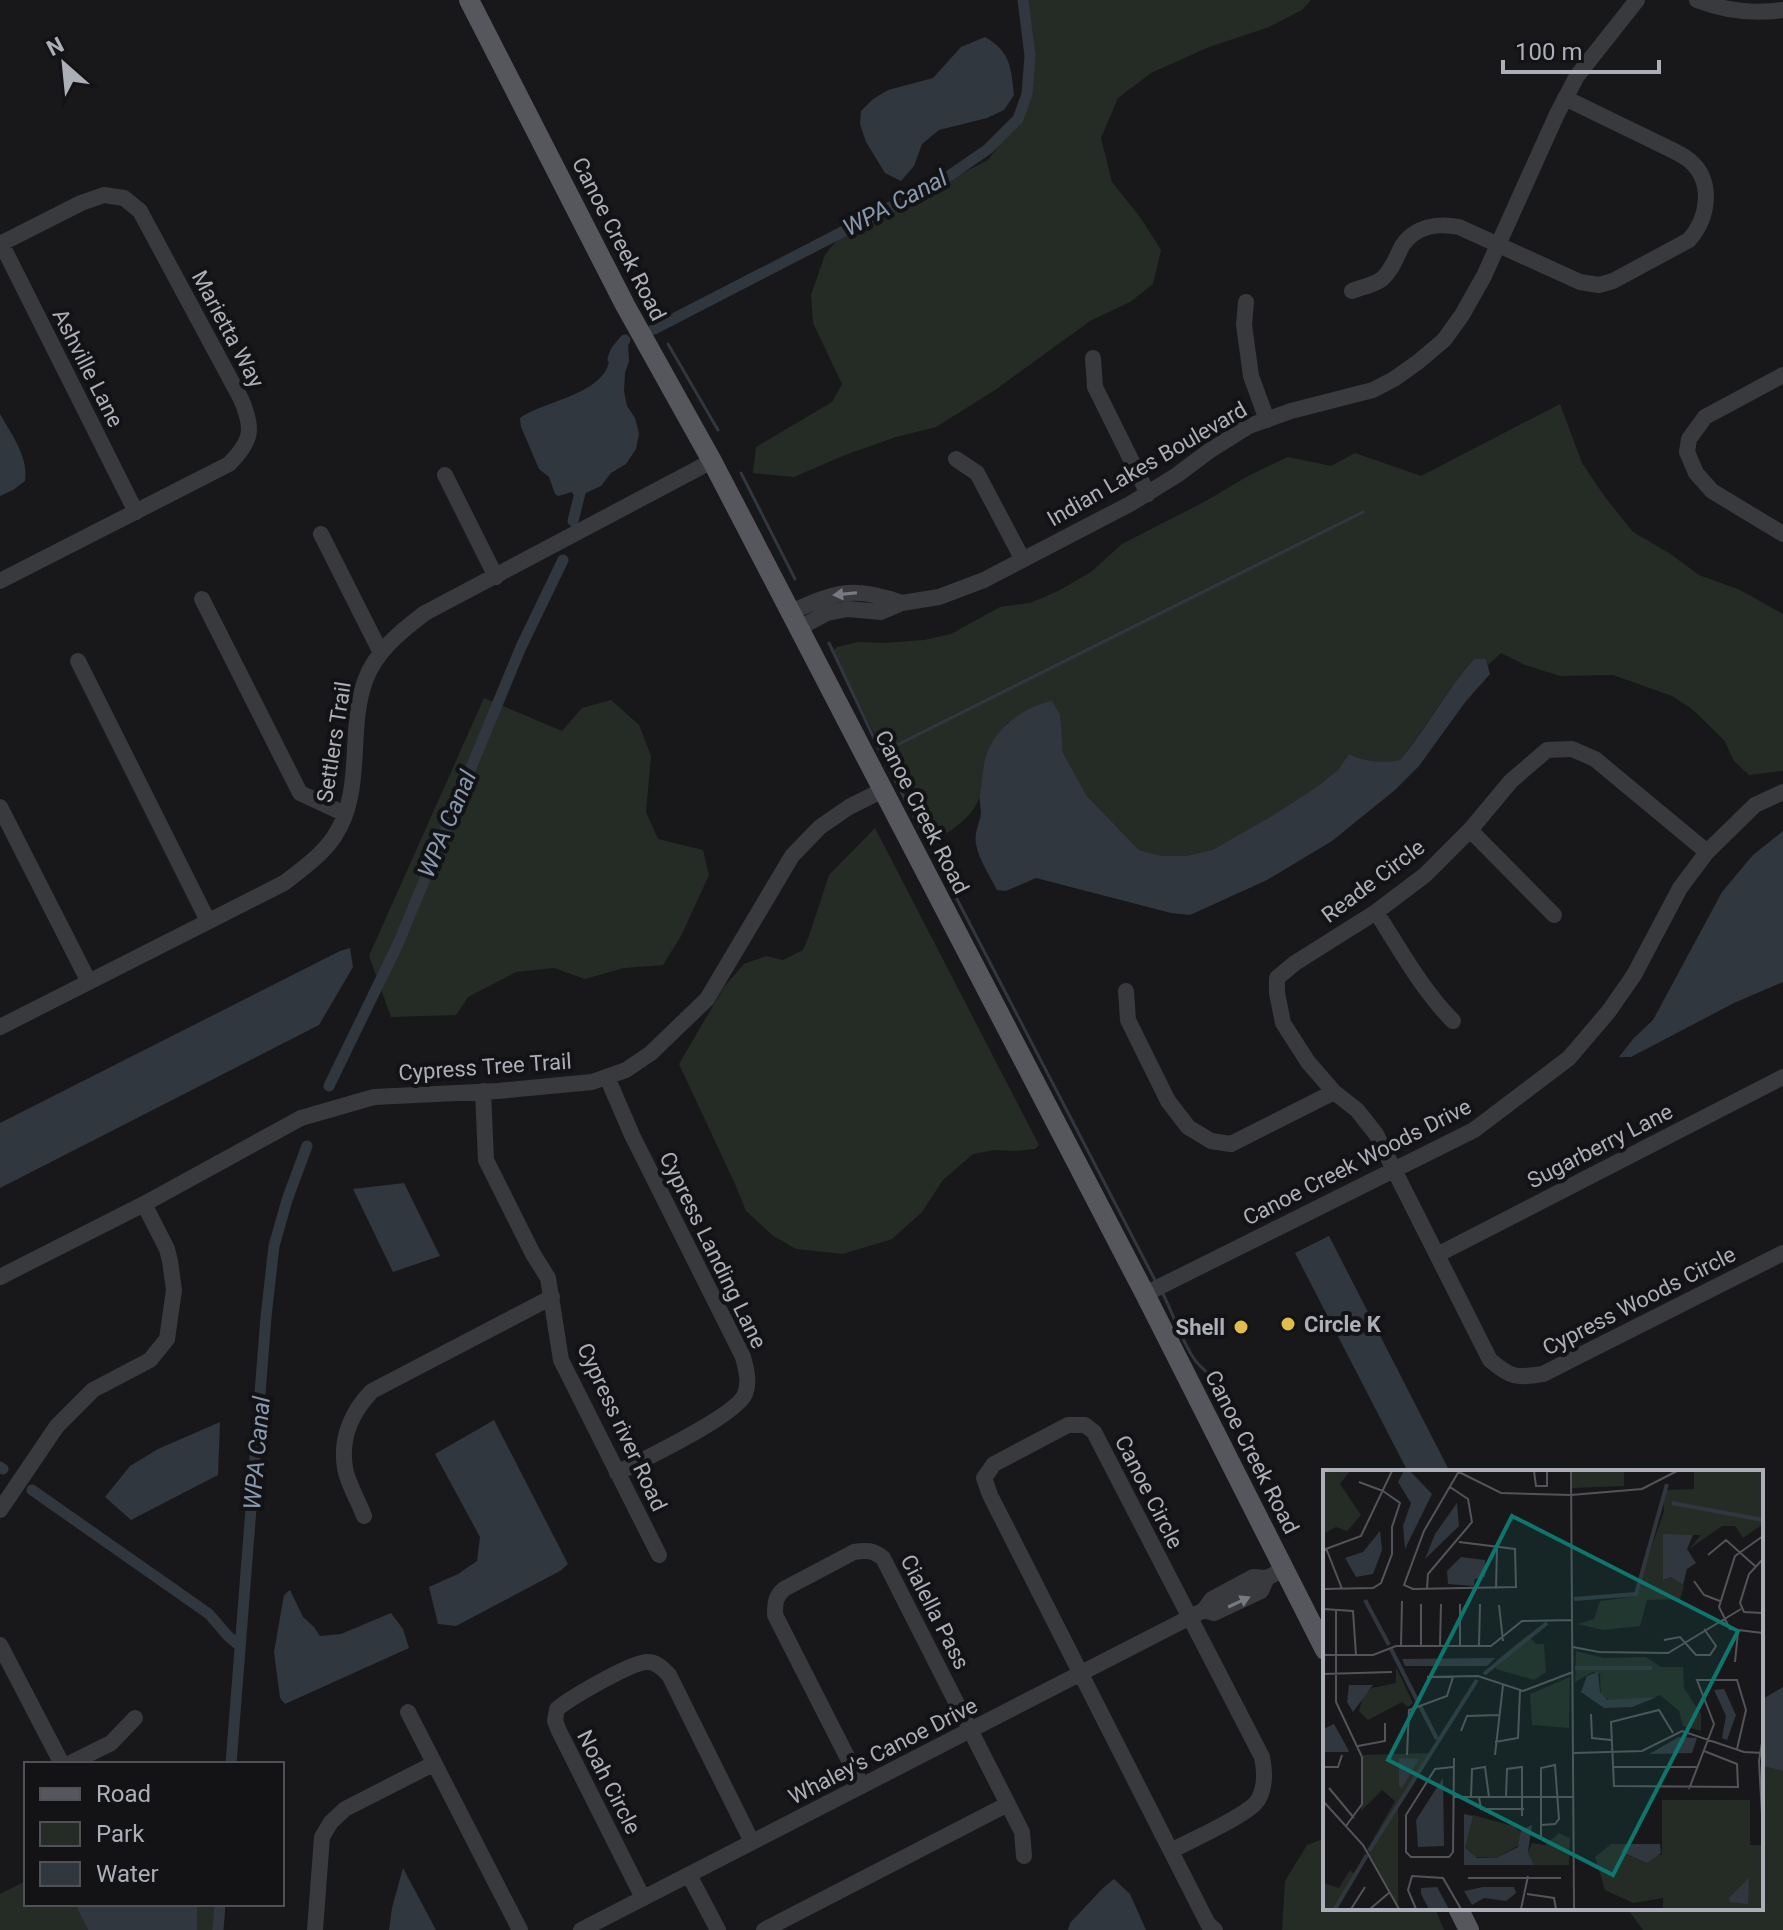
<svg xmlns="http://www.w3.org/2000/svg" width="1783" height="1930" viewBox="0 0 1783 1930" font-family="Roboto,sans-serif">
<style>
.green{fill:#252c26}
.water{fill:#31373f}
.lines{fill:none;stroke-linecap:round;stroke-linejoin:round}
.stream{stroke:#31373f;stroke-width:3}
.canal{stroke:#31373f;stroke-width:11}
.minor{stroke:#393a3e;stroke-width:16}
.major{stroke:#56575d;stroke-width:20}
.oneway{fill:#787a81}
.poi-dot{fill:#dfbc4b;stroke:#131315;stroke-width:3}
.labels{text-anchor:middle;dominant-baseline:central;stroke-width:8;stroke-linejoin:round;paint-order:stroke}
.street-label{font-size:22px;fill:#acaeb8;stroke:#131315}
.poi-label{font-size:22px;font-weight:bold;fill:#acaeb8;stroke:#131315;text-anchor:start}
.water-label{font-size:24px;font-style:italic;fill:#8798af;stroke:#131315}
.inset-river{fill:none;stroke:#31373f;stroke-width:4}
.inset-road{fill:none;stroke:#535459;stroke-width:2}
.view{fill:#0f766e;fill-opacity:0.15;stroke:#0f766e;stroke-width:4}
.inset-edge{fill:none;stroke:#acaeb8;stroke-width:4}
</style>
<rect width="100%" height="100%" fill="#18181a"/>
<path class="green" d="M1026,0H1311L1302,10L1269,27L1209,47L1151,73L1118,98L1101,138L1112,182L1140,217L1161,250L1153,284L1130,302L1090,321L995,390L936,427L896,437L845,455L794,477L753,473L756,447L832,402L842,384L813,323L811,295L825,255L840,236L988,160L1026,110L1033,35Z
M1560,404L1582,463L1605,497L1633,532L1669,553L1699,575L1740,590L1783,614V771L1749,775L1734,761L1724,740L1692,709L1672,696L1613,675L1560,676L1525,665L1501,653L1488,665L1486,659H1474C1446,690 1426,728 1400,760C1381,763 1366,762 1349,754L1338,770L1315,788L1270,817L1212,850L1186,856H1162L1139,850L1087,796L1063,753L1061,736L1008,722C1001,732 991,742 987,754C983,764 984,774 983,785C979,814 954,830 929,843L833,651L837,647L858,642L884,643L924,640L951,634L1000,607L1030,603L1058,591L1091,572L1122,544L1204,502L1250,475L1288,457L1331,466L1355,453L1421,476Z
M484,698L562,731L582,708L611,700L639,725L651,756L646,812L658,839L703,850L709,875L681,936L663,965L624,968L585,979L554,968L516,972L468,997L456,1015L391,1017L369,956Z
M875,828L1039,1145L1035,1149L1015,1151L995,1150L973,1154L943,1180L922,1212L892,1239L843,1254L796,1249L772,1235L746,1211L735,1184L679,1064L724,987L744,964L766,956L783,960L803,950L809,936L829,875Z
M1761,1761L1763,1766L1783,1771V1930H1643L1627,1908H1761Z
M1325,1838V1908H1435L1444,1930H1282L1285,1881L1307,1845Z
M26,1881V1904H75L88,1930H0V1894Z
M197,1904H224L222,1930H197Z"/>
<path class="water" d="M985,37C1011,52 1011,68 1014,95L1004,110L987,118L939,130L922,144L914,166L901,181L885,173L866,142L860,124L861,111L873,99L888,90L933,78L961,47Z
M628,343L629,361L625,373L624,391L627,406L635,418L639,434L636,449L626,464L611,473L601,486L575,498L572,492L558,496L555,494L549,477L539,469L521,427L520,418C547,399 611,394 610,353Z
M0,414C11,433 29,458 25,481L13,490L0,496Z
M1474,659H1486L1490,674L1466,701L1419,766L1395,790L1332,841L1267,880L1190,915L1171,913L1036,878L1006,891L997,890C990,876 979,860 976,844C974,834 979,824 981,814C981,808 979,801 980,795C982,785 982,775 984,765C989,732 1022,707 1052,701L1060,715L1063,753L1087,796L1139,850L1162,856H1186L1212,850L1270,817L1315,788L1338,770L1349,754C1366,762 1381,763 1400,760C1427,728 1446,690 1474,659Z
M1783,831V982L1734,1003L1631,1057H1619L1633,1039L1653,1020L1722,892L1753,855Z
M350,948L353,967L319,1025L0,1188V1123L340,951Z
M404,1183L440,1256L393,1272L353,1189Z
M1329,1236L1450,1472H1408L1295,1253Z
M494,1420L568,1564L560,1571L456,1626L438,1624L429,1587L458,1574L477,1561L480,1537L435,1454Z
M220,1422L218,1475L131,1520L105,1497L130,1466L158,1449Z
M290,1590L303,1617L314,1627L320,1636L341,1634L391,1613L403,1629L409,1648L285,1704L280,1698L274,1652L284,1595Z
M1783,1687V1771L1763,1766L1761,1761V1700Z
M403,1868L436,1930H389L392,1908Z
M1114,1879L1130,1894L1146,1930H1068L1070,1923L1103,1888Z
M75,1904H197V1930H88Z"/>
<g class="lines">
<path class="stream" d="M668,344L718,430
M741,473L795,579
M829,643L881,753L1363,512
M881,753L1156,1282
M1162,1292C1173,1313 1180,1337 1193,1357C1200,1369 1212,1374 1219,1386"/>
<path class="canal" d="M654,329L943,180L988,149L1018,119L1027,94L1030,56L1023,0
M613,359L616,351L625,340
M573,521L583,481
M329,1086L398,944L521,647L563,560
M0,1467L3,1469
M32,1490L209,1614L228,1636L240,1646
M231,1764L266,1317L274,1246L287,1200L307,1146
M218,1930L220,1904"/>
<path class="minor" d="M1697,0C1725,11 1753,14 1783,10
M1,243L136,512
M0,244L81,203L104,195L124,198L140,211L241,399C254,429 252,441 229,464L0,581
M1352,291C1362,287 1374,285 1382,279C1392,270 1396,258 1402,246C1415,226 1438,223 1459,227L1580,282L1599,285L1613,281L1689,240C1709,217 1714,181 1689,160C1684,156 1678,153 1672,150L1565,98
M1246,302L1244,325L1251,376L1267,420
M1093,358L1095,387L1148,494
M1783,375L1705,417L1689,439L1687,452L1696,473L1712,491L1783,534
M956,459L977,473L1023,560
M445,475L496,577
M321,534L381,653
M202,599L300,793L345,814
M791,612C836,592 853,585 902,603
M799,628L827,613L848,609L881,612L902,603L939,597L984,580L1130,504L1177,475L1209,451L1249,426L1291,411L1373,390L1394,379L1418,362L1444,340L1462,315L1484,276L1557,114L1577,76L1637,0
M78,661L208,921
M0,807L89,982
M1470,830L1554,915
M1707,852L1595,759L1572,749L1547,750L1511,781L1470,830L1425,875L1376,912L1295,963L1277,978V993L1283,1023L1308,1062L1334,1092L1357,1110L1376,1134L1490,1360C1511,1378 1516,1378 1543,1374L1783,1253
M1376,912C1400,949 1422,990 1453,1021
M1126,991L1128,1020L1168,1101L1188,1127L1211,1141L1231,1144L1334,1092
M0,1027L284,883C302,869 321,856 334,837C365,791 347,731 365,681C375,652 401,631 425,613L712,461
M607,1077L632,1135L743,1357C746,1369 750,1381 745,1394C736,1416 642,1460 617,1473
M483,1091L486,1160L533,1254L548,1278L561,1360L659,1555
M1437,1255L1783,1077
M0,1277L144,1204L301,1118L374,1097L498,1091L592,1082L626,1070L651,1053L707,999L792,856L820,827L849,807L883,790
M1145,1294L1474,1130L1569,1058L1609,1011L1634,975L1680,888L1707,852L1755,805L1783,792
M0,1510L57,1426L93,1390L150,1360L167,1339L174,1290L170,1261L167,1249L144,1204
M364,1516C359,1502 347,1482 345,1468C340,1438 352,1411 372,1391L552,1297
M1204,1610L1214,1613L1261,1591L1267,1578
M0,1645L62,1764
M408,1712L520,1930
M69,1764L111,1743L135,1718
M862,1786L775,1615C775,1603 775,1597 784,1589L854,1552C866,1550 873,1550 883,1558L1022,1832L1024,1856
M1171,1851C1189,1841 1249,1815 1258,1800C1266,1786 1265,1771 1262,1757L1094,1432L1085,1425H1068L994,1464L984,1478L990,1495L1208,1924L1215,1930
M689,1875L718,1930
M643,1898L559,1731L555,1721L557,1709C570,1698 633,1661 648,1662C657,1662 663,1669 669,1675L752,1842
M315,1930L322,1837L331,1822L345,1809L433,1764
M581,1930L1204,1610L1212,1599L1253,1577L1267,1578L1284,1569
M764,1930L1008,1804"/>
<path class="major" d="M469,0L625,305L712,461L1145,1294L1325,1650
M1458,1908L1469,1930"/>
</g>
<defs><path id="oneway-solid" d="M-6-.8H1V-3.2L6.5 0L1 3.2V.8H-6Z" transform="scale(2)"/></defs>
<g class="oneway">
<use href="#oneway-solid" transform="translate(845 594) rotate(174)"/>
<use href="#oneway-solid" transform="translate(1239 1602) rotate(-25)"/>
</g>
<g class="poi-dot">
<circle cx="1288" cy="1324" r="8"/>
<circle cx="1241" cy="1327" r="8"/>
</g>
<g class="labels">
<g class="street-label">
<text transform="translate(619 239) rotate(63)">Canoe Creek Road</text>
<text transform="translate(228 329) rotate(62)">Marietta Way</text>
<text transform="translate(88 368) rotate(63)">Ashville Lane</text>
<text transform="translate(1147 464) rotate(-30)">Indian Lakes Boulevard</text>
<text transform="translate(334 742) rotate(-81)">Settlers Trail</text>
<text transform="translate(922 812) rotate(63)">Canoe Creek Road</text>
<text transform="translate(1373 881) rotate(-37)">Reade Circle</text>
<text transform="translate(485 1067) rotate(-4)">Cypress Tree Trail</text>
<text transform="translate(1600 1146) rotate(-27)">Sugarberry Lane</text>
<text transform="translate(1357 1162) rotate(-27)">Canoe Creek Woods Drive</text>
<text transform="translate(713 1250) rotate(64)">Cypress Landing Lane</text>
<text transform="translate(1639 1301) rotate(-27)">Cypress Woods Circle</text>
<text transform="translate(622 1427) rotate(65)">Cypress river Road</text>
<text transform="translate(1252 1452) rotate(63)">Canoe Creek Road</text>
<text transform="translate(1149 1492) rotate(63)">Canoe Circle</text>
<text transform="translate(935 1612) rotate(63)">Cialella Pass</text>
<text transform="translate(883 1751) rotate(-27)">Whaley's Canoe Drive</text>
<text transform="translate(609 1782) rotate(63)">Noah Circle</text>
</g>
<g class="poi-label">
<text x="1304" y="1324">Circle K</text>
<text x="1225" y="1327" text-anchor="end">Shell</text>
</g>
<g class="water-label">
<text transform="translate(895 203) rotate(-28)">WPA Canal</text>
<text transform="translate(447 824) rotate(-67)">WPA Canal</text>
<text transform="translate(257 1453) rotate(-85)">WPA Canal</text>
</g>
</g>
<g transform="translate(1323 1470)">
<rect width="440" height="440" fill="#18181a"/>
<path d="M0,1H27L17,14L38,45L24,61L13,57L0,64ZM249,1H301V16L249,18ZM371,1H438L440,54L420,68L412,56H399L366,79L378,65H340L341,110L348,107L361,116L357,129L324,130L317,156L280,160L254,154L271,149L277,131L312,126L341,41L340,26L345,20L371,19ZM205,165L213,174H221L223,202L211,210L173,199L174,190ZM253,181L281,188L323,187L338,197H360L361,218L378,244V261L360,256L356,241L337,225L317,232L288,231L278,227L277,204L270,202L252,212ZM73,197L90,233L85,237L79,232L45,250L36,241L40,227L49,218L73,213ZM247,207L246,258L209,255L207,224ZM106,283L75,337V436L44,380L72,331L59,320L38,341L40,285ZM339,330H427V375H440V439H340V428L310,433L282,420L272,387L288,374H302L299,383L324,393L329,385H339ZM150,345L190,356L199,363L198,374L173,388L149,387L142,378ZM236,363L247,368L246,395H211L205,382L209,373L222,375ZM27,400L34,406L11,439H0V413L16,418Z" fill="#252c26"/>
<path d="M81,1H87L109,24L82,79L80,56L88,33L75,12ZM134,33L136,56L102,89L112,64ZM57,61L59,80L50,104L33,107L22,88L40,82ZM340,64L370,65L364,79L373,93L364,99L360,115L348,107L340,110ZM138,87L162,90V107L152,109L151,116L125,114L124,101ZM172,188L164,196H82L79,189ZM275,202L277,222L284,230L334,227L309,237L281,238L258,222L264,206ZM26,215H50L30,242L24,232ZM401,219L413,245L404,270L399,268L403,246L391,220ZM11,254L26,281L25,282H0V259ZM356,267L374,268L369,283L326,284ZM76,288L96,289L79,318L76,316ZM120,308L121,376L95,377L93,350ZM141,344L150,346L142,378L154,388H173L195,377L198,360L209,355L205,382L211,395H141ZM302,374H337L338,383L324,393L298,382ZM426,408L425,434L407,432L406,428ZM114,417L126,439H106L98,424V418ZM160,417H191L193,423L183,431L161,428L149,435L141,421Z" fill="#31373f"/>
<path class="inset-river" d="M349,33L440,50M251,129L313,124L344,14M42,130L66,175M68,179L95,232M252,198H329M161,204L224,153M97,236L114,269M46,381L154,210M12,439L44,385"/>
<path class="inset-road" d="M134,1L178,23L248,25L319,19L354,1M136,1L101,61L81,115L90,119L193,117L192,79L136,72M211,1L213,16H224V1M248,1L251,439M36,12L60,21M440,66L412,86L396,137L407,159L440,163M3,78L19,119M0,80L38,66L69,1M385,85L403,70L432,96M440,89L426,104L417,133L421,142L440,143M371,111L381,125L397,131M0,119L50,118L58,113L69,84V57L77,33L60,21M104,119L105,104L149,52L145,29L127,17M173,119L174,77M176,135L180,171M0,139L30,141L33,185M13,139V232L39,287V334L23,356M341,170L357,167L373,185H387L393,176L381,159M78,176L79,131M98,176V134M117,176L118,134M137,176V134M156,176L157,134M250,177L276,182L345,183L418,139M0,185H50L73,176H168L199,151L250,150M412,192L415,162M0,204L69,202M104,207L155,206L200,221L250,202M268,244L269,268L288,270M138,261L144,246L176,245M350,263L336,240L288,252L291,316L415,317L414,294L381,281M440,267L436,291L440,362M172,272L195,268L197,221M35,276L62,271V253M251,283L319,281L359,261L421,282L440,283M84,285L86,240L124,226L130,207M172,285L180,215M0,297H15L19,285M130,297L112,299L83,345V382L88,387H126L130,382L131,288M290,297H375M6,318L31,348M366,319L391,254L374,210H414L423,240L414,279M131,327H250M148,327L149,299L162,297L166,327M156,327L158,339H201M183,327L184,299L199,297V346M0,331L40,375L76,439M218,355L232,354L236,349L232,295L218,298V367L222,372M145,408H238M204,424L231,428L233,439M28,439L42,417M47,439L67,422M93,439L85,420L89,406L120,408L138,439M198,439L205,406"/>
<path class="view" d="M189,46L415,161L290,405L65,290Z"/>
<rect width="440" height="440" class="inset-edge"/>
</g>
<rect x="24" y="1762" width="260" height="144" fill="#131315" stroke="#505156" stroke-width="2"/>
<rect x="40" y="1788" width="40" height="12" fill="#56575d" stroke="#505156" stroke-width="2"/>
<text x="96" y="1802" font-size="24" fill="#acaeb8">Road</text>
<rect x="40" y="1822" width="40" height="24" fill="#252c26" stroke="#505156" stroke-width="2"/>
<text x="96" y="1842" font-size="24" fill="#acaeb8">Park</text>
<rect x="40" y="1862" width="40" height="24" fill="#31373f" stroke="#505156" stroke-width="2"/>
<text x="96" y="1882" font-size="24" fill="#acaeb8">Water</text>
<g transform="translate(64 64) rotate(333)" stroke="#131315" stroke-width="6" paint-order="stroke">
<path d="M0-6L14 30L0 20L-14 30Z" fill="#acaeb8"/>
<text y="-12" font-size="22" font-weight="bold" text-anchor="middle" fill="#acaeb8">N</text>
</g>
<path d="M1503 60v12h156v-12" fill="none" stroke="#acaeb8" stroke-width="4"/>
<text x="1515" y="60" font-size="24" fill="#acaeb8" stroke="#131315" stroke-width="6" paint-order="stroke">100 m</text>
</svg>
